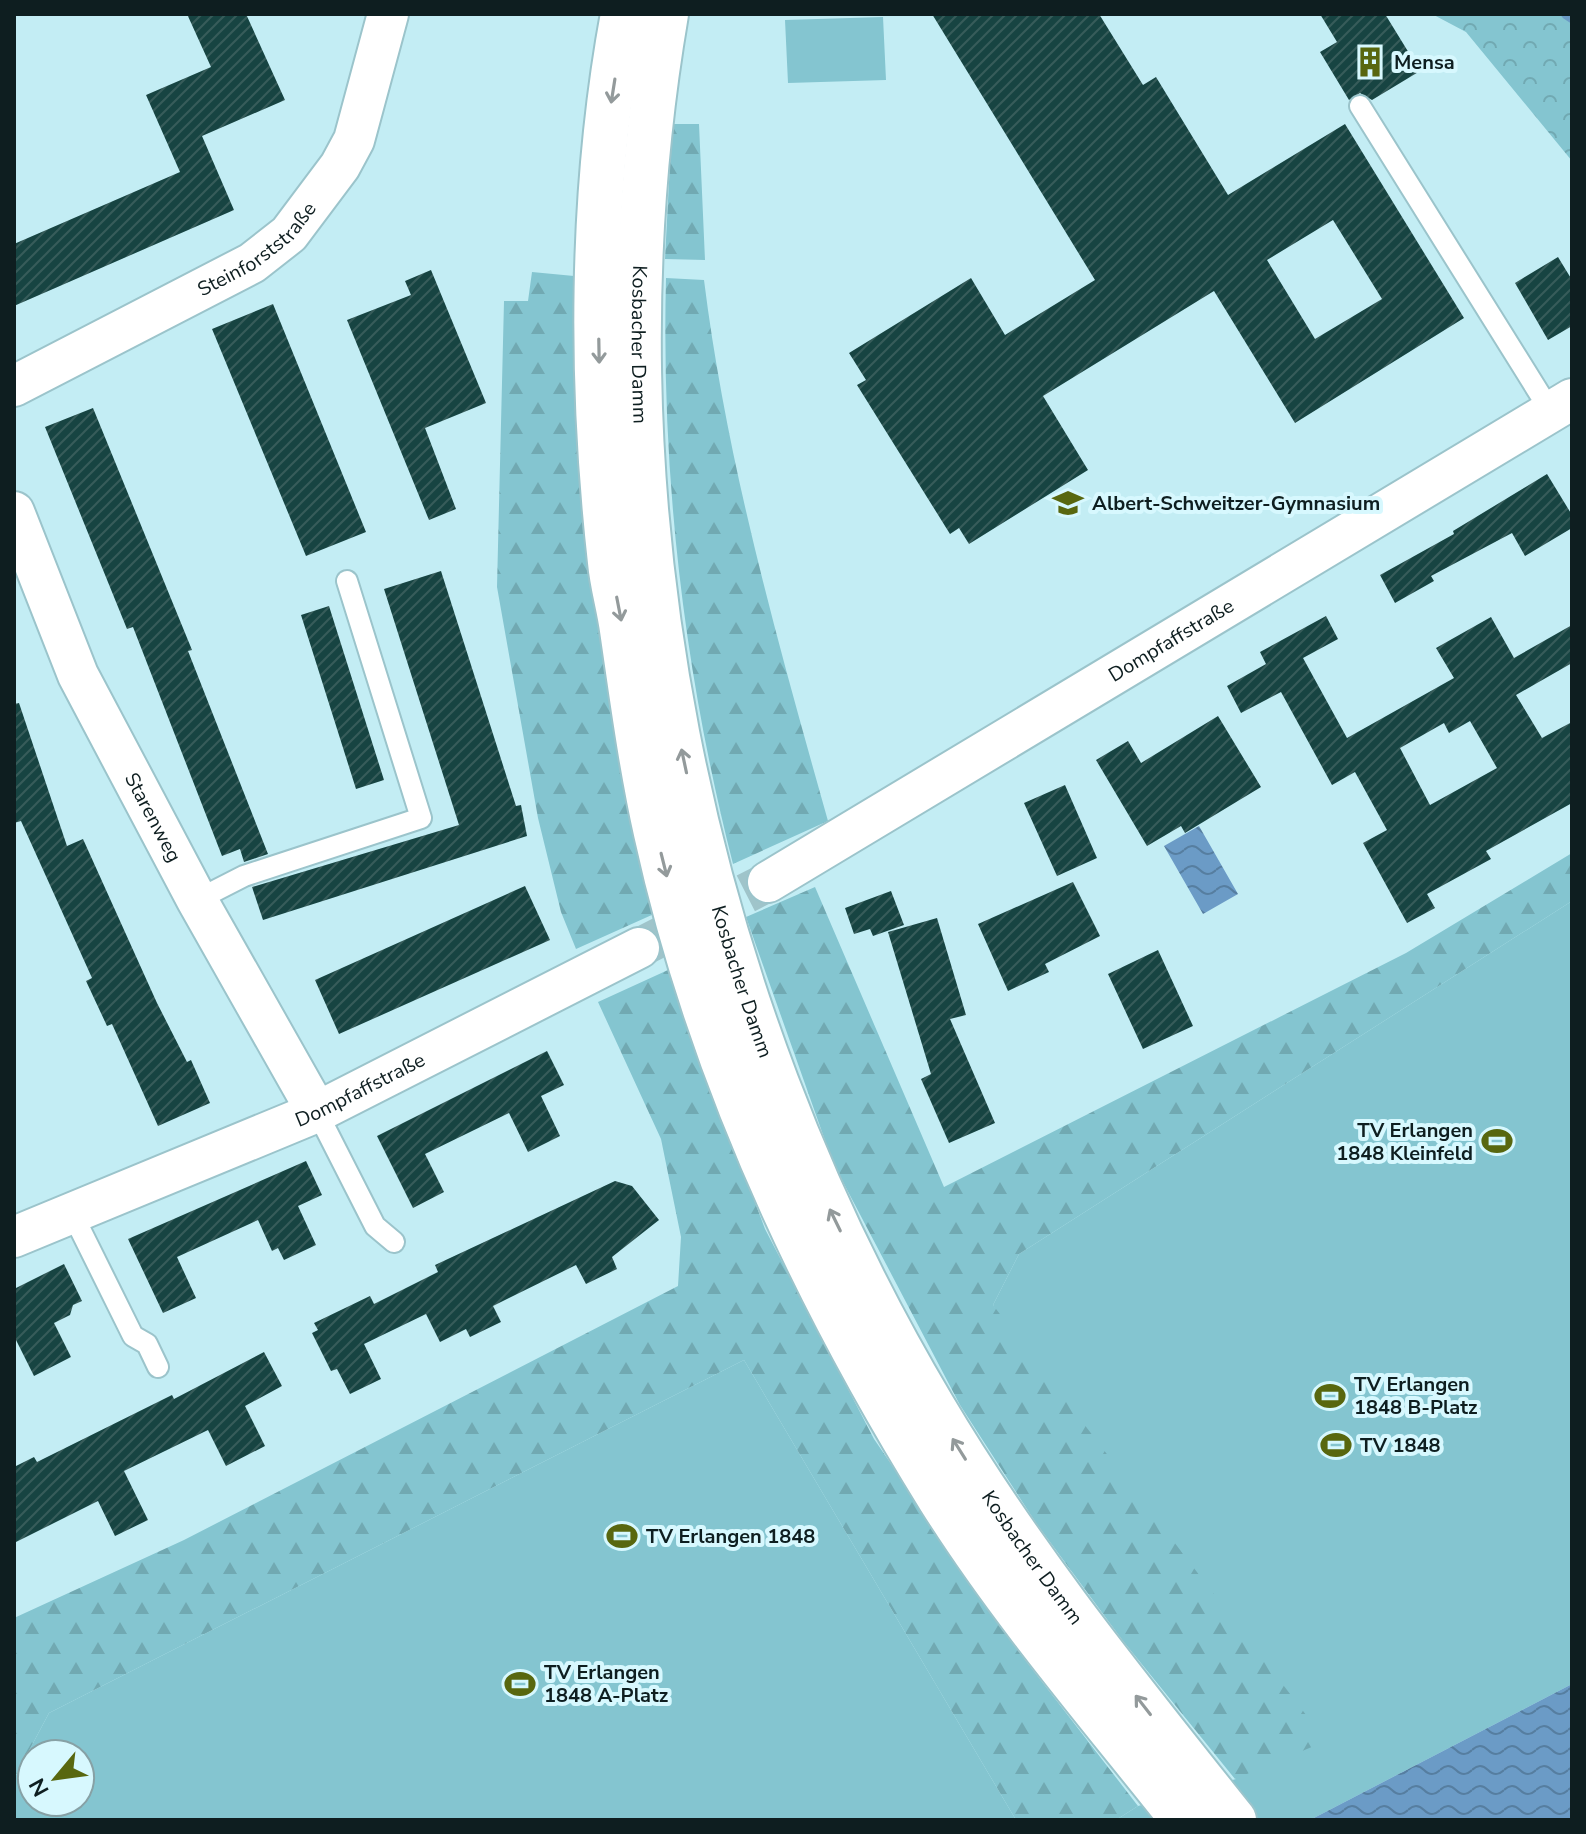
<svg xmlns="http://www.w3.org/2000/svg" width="1586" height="1834" viewBox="0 0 1586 1834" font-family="'Nunito Sans',sans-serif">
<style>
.grass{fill:#84c5d0;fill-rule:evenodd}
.forest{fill:url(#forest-firs)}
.park{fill:url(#park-crowns)}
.water{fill:url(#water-waves)}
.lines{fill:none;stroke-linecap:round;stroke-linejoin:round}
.stream{stroke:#6b9bc6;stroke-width:10}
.building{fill:url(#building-hatch);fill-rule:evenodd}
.minor-tunnel{stroke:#9fc4ca;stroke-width:40;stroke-dasharray:40 20;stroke-linecap:butt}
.service-casing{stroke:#9bc4cb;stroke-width:24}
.minor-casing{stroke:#9bc4cb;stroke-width:44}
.tertiary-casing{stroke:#9bc4cb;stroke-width:48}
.service{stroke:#fff;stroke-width:20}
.minor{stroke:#fff;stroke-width:40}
.tertiary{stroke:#fff;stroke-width:44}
.oneway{stroke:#939a9b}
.labels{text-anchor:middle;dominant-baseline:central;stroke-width:8;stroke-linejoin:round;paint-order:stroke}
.poi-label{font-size:20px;font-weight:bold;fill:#0e1e20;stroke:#d7f8fe;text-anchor:start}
.street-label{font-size:20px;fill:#0e1e20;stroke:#d7f8fe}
</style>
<defs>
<pattern id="forest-firs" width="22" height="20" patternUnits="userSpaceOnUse" patternTransform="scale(2)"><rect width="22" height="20" fill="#84c5d0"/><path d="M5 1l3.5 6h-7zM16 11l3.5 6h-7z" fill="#71a9b2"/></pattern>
<pattern id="park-crowns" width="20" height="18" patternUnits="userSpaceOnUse" patternTransform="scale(2)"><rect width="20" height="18" fill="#84c5d0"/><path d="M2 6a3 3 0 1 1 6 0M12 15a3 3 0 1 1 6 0" fill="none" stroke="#71a9b2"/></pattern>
<pattern id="water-waves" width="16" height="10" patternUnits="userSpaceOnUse" patternTransform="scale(2)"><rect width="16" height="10" fill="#6b9bc6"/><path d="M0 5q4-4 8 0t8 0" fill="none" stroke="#567ea0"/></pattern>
<pattern id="building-hatch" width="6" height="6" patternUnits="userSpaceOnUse" patternTransform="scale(2)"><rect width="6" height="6" fill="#174442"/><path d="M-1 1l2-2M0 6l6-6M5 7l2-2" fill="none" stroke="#375c5a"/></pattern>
</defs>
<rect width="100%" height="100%" fill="#c3edf4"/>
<path class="grass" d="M883,17L886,80L788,83L785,20Z
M1572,901V1684L1310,1820H1116L1138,1806L1236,1779L993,1305L1019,1254Z
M744,1360L1016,1820H14V1779L49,1713ZM32,1754H80V1802H32Z"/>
<path class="forest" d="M672,124H699L705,260L665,259Z
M532,272L574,276C580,494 601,702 654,914L576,949L561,912L538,818L497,587L504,301H528Z
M666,278L704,280C727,464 778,643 828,821L733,864C684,672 661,476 666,278Z
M1572,853V901L1019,1254L993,1305L1326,1741L1235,1779L1123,1641L1036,1523L960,1405L833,1163L746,917L815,887L944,1187L1406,953Z
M668,970L765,1229L874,1439L1026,1661L1138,1806L1116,1820H1016L744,1360L49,1713L14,1779V1618L184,1540L678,1286L681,1237L661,1139L598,1002Z"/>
<path class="park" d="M1432,14H1572V161L1466,32Z"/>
<path class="water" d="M1199,826L1238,894L1203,914L1164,846Z
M1572,1684V1820H1310Z"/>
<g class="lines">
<path class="stream" d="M1566,14L1572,18"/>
</g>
<path class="building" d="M187,14H246L285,100L202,136L234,210L14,306V244L180,172L146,95L211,67Z
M932,14H1099L1143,85L1156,77L1228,195L1345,124L1464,318L1295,423L1214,291L1043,396L1088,470L969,544L959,528L950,534L857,385L866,380L849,353L971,278L1005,335L1095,280ZM1333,220L1382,299L1315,339L1267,260Z
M1320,14H1385L1420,71L1372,100L1360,93L1349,100L1320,52L1337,42Z
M1558,257L1572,280V326L1548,340L1515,283Z
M431,270L486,403L425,428L456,509L429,520L347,320L411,295L405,281Z
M273,304L366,532L306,556L212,329Z
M93,408L192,650L188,651L268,854L244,862L240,849L222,856L133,627L127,629L45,427Z
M1547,474L1572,515V528L1525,556L1512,533L1431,576L1434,581L1395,603L1380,575L1454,534L1453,531Z
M441,571L516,806L521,805L527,836L263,920L252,887L459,825L384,589Z
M329,606L384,780L356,789L301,615Z
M1326,616L1338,639L1303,658L1347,738L1454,678L1436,648L1491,617L1514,658L1572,625V663L1516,695L1542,738L1572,722V803L1486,851L1491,859L1427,894L1435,908L1407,923L1363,843L1387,830L1355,772L1332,785L1281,692L1241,713L1227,686L1266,664L1260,652ZM1470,721L1497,768L1430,805L1400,748L1444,723L1449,733Z
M19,703L67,846L83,839L157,1003L187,1062L191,1060L210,1103L158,1126L112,1024L107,1026L86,981L92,978L21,821L14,823V704Z
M1218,716L1261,787L1185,833L1181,826L1147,846L1096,760L1128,741L1141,763Z
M1065,785L1097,858L1057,876L1024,803Z
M1073,882L1100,936L1045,964L1049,972L1008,991L978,924Z
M525,886L550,940L339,1034L315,980Z
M891,891L904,925L873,936L870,929L854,934L845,908Z
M937,918L966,1015L950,1019L995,1123L949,1143L921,1079L931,1074L888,932Z
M1158,950L1193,1026L1143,1049L1108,974Z
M547,1051L564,1085L541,1096L560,1136L528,1152L509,1113L425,1154L444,1192L413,1208L377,1136Z
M306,1161L322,1195L298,1206L316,1245L284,1260L278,1248L272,1251L258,1220L177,1257L196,1298L163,1313L128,1239Z
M615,1181L632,1186L659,1220L612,1257L617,1269L586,1284L576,1265L493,1306L501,1322L470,1337L466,1329L440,1342L426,1314L364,1344L381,1379L350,1394L337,1369L331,1371L312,1333L318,1330L314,1323L370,1296L374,1304L438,1272L435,1265Z
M64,1264L82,1301L73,1305L70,1315L54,1323L71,1357L34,1376L14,1336V1289Z
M264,1352L282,1386L245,1406L265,1446L226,1466L208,1430L124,1471L148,1520L115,1536L98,1501L14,1543V1467L34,1457L37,1462L172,1395L174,1399Z"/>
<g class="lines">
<path class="minor-tunnel" d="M639,948L768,882"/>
<g class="service-casing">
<path id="service" d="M1360,106L1551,412
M197,900L244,876L421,818L347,581
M317,1112L375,1226L394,1242
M73,1215L133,1336L147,1344L158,1367"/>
</g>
<g class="minor-casing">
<g id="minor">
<path id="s1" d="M14,386L252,263L289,234L340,166L354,140L388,14"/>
<path id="s2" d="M14,512L78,675L197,900L317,1112"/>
<path id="s3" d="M768,882L1572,399"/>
<path id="s4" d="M14,1237L317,1112L639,948"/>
</g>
</g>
<g class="tertiary-casing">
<g id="tertiary">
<path d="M623,14C590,192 590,383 610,562C612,585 619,607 622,630C632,698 641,766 656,833C708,1069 813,1295 940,1499C1011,1612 1100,1715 1183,1820"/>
<path id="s5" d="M666,14C585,487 688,996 933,1407C1020,1554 1128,1687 1234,1820"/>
</g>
</g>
<use href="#service" class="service"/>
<use href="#minor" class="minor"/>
<use href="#tertiary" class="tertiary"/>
</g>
<defs><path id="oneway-shaft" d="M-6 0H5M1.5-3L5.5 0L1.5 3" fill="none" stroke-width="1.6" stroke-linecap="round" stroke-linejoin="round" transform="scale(2)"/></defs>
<g class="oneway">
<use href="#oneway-shaft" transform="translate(613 91) rotate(99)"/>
<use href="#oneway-shaft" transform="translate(599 351) rotate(89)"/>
<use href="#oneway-shaft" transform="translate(619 609) rotate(79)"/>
<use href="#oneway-shaft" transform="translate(684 761) rotate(-102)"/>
<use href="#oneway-shaft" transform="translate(664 865) rotate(76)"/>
<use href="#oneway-shaft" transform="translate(835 1220) rotate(-116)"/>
<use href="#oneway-shaft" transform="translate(959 1449) rotate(-122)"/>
<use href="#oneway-shaft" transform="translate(1143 1705) rotate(-128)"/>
</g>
<defs>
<g id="building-bare" transform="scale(2.4)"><path d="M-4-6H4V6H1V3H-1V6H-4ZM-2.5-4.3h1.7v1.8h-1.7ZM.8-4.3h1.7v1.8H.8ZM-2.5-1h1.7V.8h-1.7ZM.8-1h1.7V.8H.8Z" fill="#58670f" stroke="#d7f8fe" stroke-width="2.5" paint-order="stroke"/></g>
<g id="school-bare" transform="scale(2.4)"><path d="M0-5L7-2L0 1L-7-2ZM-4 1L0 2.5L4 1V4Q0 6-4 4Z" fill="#58670f" stroke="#d7f8fe" stroke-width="2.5" paint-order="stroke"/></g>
<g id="stadium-bare" transform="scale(2.4)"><path d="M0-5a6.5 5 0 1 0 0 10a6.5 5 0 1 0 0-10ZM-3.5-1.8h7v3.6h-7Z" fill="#58670f" stroke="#d7f8fe" stroke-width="2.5" paint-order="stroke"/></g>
</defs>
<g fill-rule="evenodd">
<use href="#building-bare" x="1370" y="62"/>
<use href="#school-bare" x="1068" y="503"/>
<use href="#stadium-bare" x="1497" y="1141"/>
<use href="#stadium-bare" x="1330" y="1396"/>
<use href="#stadium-bare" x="1336" y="1445"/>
<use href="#stadium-bare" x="622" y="1536"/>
<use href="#stadium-bare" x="520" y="1684"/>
</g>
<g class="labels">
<g class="poi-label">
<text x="1394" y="62">Mensa</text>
<text x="1092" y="503">Albert-Schweitzer-Gymnasium</text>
<text x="1473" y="1130" text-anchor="end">TV Erlangen<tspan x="1473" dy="23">1848 Kleinfeld</tspan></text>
<text x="1354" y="1384">TV Erlangen<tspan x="1354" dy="23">1848 B-Platz</tspan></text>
<text x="1360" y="1445">TV 1848</text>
<text x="646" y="1536">TV Erlangen 1848</text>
<text x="544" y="1672">TV Erlangen<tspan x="544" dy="23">1848 A-Platz</tspan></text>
</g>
<g class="street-label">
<text stroke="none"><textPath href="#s1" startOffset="280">Steinforststraße</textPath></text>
<text stroke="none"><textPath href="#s5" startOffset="332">Kosbacher Damm</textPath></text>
<text stroke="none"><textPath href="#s3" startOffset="470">Dompfaffstraße</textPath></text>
<text stroke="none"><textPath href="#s2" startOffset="336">Starenweg</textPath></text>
<text stroke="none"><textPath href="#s5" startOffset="980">Kosbacher Damm</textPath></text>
<text stroke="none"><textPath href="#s4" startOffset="376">Dompfaffstraße</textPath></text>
<text stroke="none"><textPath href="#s5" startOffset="1628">Kosbacher Damm</textPath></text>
</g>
</g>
<rect width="1586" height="1834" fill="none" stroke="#0e1e20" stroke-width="32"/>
<g transform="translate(56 1778) rotate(241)"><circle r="38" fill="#d7f8fe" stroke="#87a1a5" stroke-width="2"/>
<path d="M0-6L14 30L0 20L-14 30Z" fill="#58670f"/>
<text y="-12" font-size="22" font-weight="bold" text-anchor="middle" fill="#0e1e20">N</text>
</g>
</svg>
